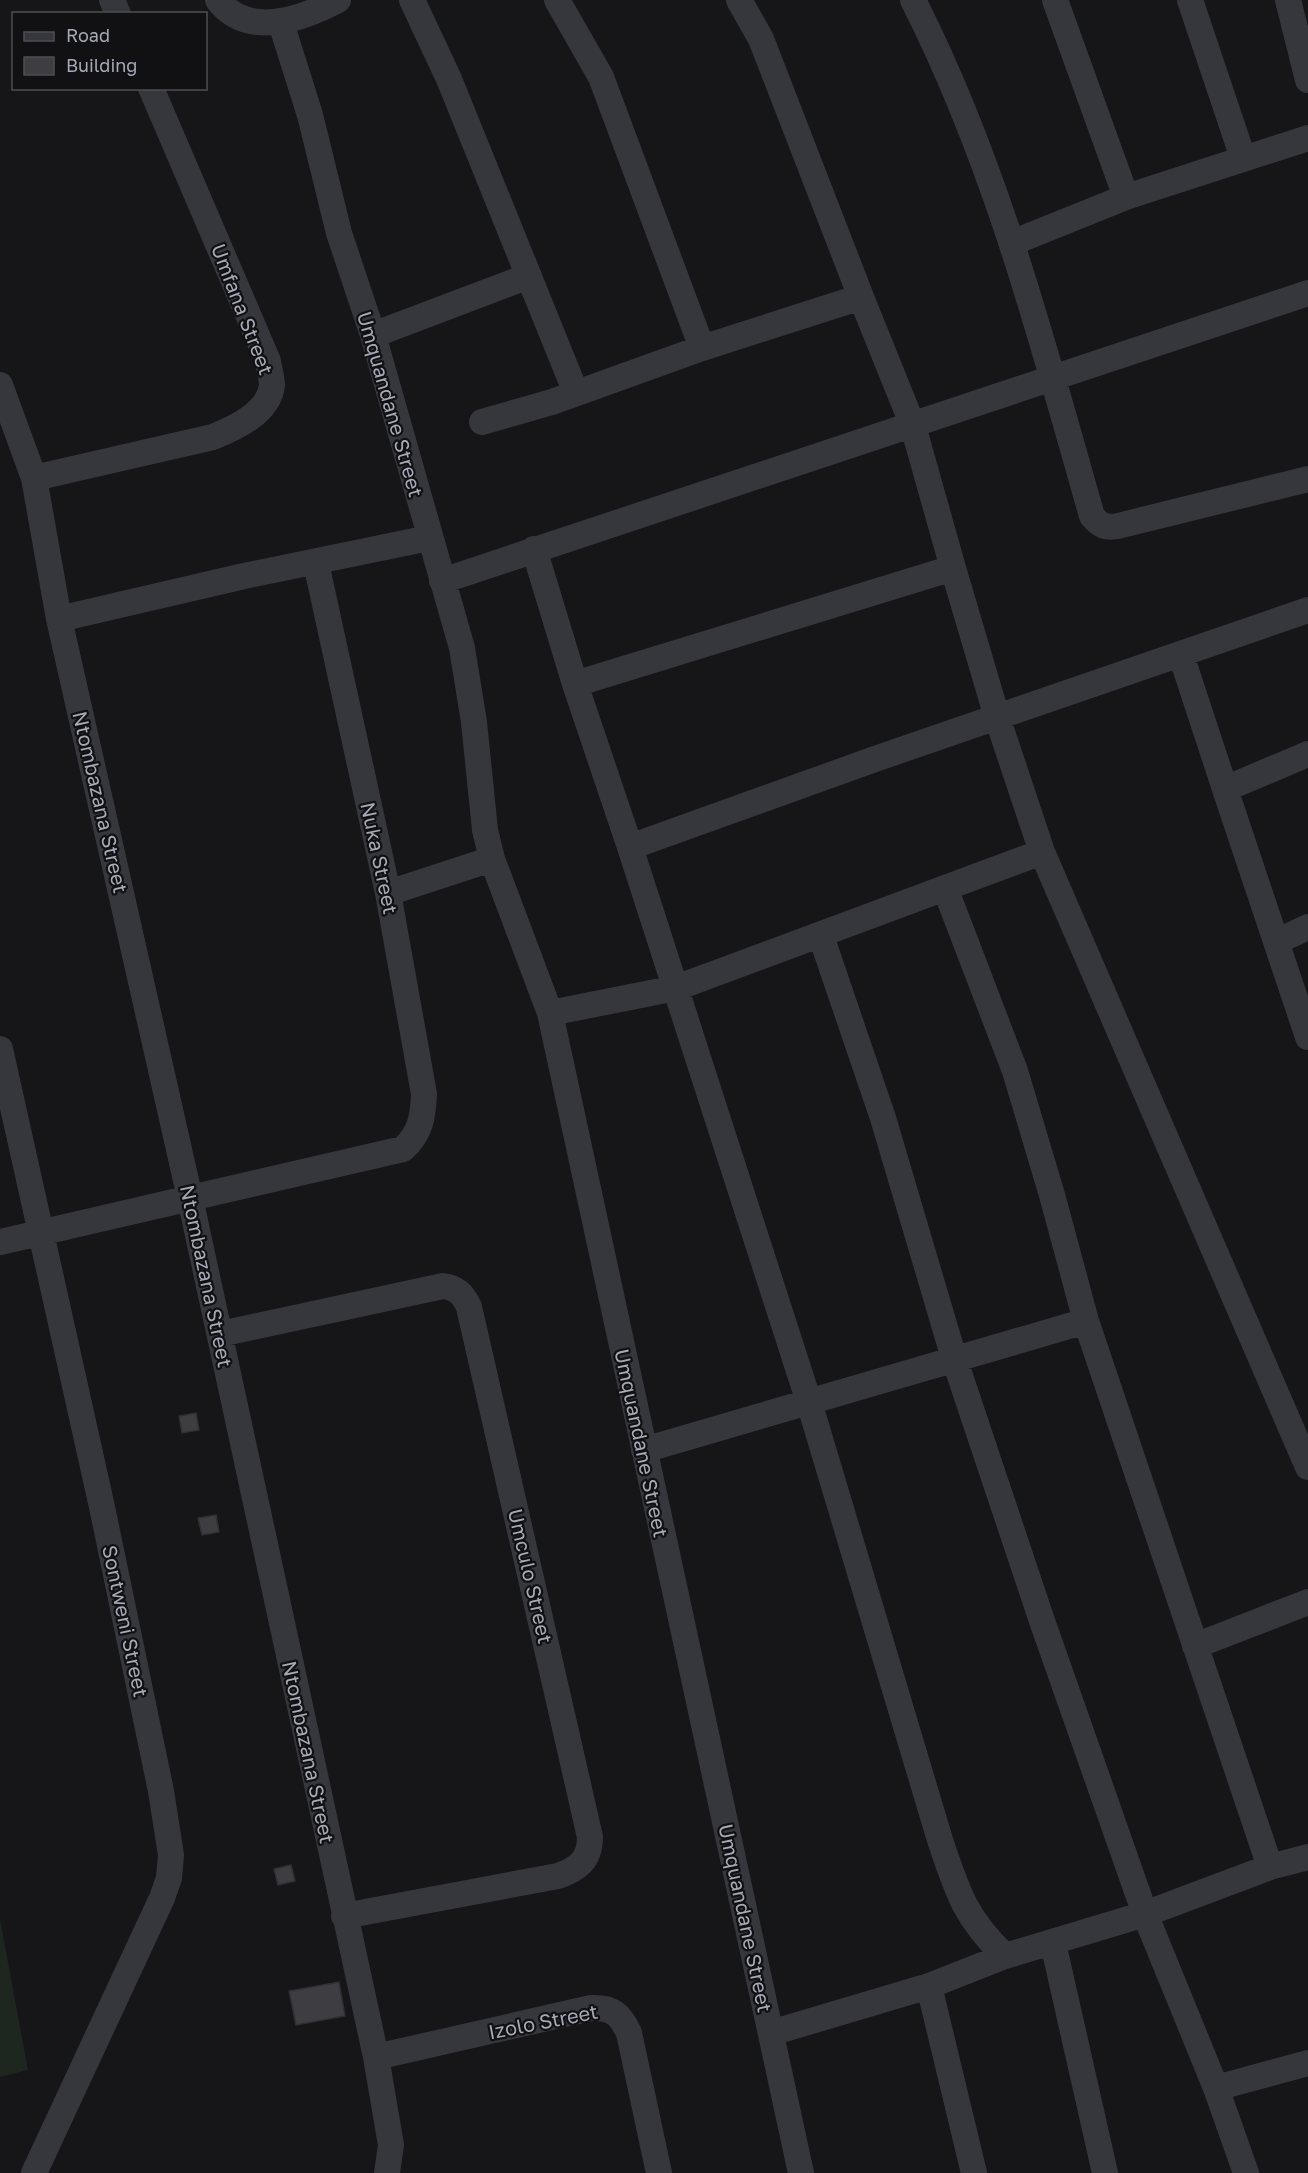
<svg xmlns="http://www.w3.org/2000/svg" width="1308" height="2173" viewBox="0 0 1308 2173" font-family="'Golos Text',sans-serif">
<style>
.green{fill:#1d261f}
.building{fill:#3d3d42;stroke:#302f33;stroke-width:1.5}
.lines{fill:none;stroke-linecap:round;stroke-linejoin:round}
.minor{stroke:#36363d;stroke-width:26}
.labels{text-anchor:middle;dominant-baseline:central;stroke-width:4.5;stroke-linejoin:round;paint-order:stroke}
.street-label{font-size:20px;fill:#a6a9b8;stroke:#111012}
</style>
<rect width="100%" height="100%" fill="#161517"/>
<path class="green" d="M0,1919L28,2070L0,2077Z"/>
<path class="building" d="M196,1413L199,1430L182,1433L179,1416Z
M216,1515L219,1532L202,1535L198,1518Z
M291,1865L295,1881L278,1885L274,1869Z
M339,1982L345,2016L296,2025L289,1991Z"/>
<g class="lines">
<path class="minor" d="M112,0L118,14
M218,0C248,39 302,19 338,0
M412,0L449,79L576,393
M557,0L601,77L702,348
M739,0L761,39L861,297
M913,0C996,163 1042,341 1092,516C1100,526 1106,528 1118,526L1308,479
M1055,0L1126,197
M1190,0L1243,158
M1288,0L1308,80
M281,23L310,115L339,233L373,335L462,648L474,722L485,830L492,859
M1012,243L1126,197L1308,138
M373,335L529,276
M0,385L34,478L59,619L190,1198L376,2057L391,2145L387,2173
M482,422L552,402L702,348L861,297L913,426L953,568L575,684L534,549
M34,478L213,437C235,428 269,413 272,385C272,378 269,369 268,361L151,88
M953,568L997,717L1042,852L1308,1467
M442,581L1308,293
M59,619L244,576L429,538
M1181,655L1225,789L1308,754
M575,684L630,847
M1225,789L1308,1037
M945,888L1015,1071L1052,1195L1086,1321
M388,893L492,859L550,1013L801,2173
M821,936L883,1118L954,1358L1041,1618L1145,1914L1216,2088L1308,2063
M1276,942L1308,927
M550,1013L676,988L1042,852
M0,1049L102,1507L161,1791L171,1855L169,1878L162,1898L34,2173
M0,1242L403,1149C421,1133 423,1116 424,1094L388,893L316,563
M220,1334L443,1286C457,1288 463,1294 469,1307L590,1837C590,1860 578,1869 558,1876L344,1916
M644,1450L1086,1321L1270,1867
M1195,1646L1308,1602
M1053,1943L1105,2173
M1005,1956C965,1918 957,1891 940,1840L809,1402L630,847L875,759L1308,610
M929,1986L974,2173
M771,2033L929,1986L1005,1956L1145,1914L1270,1867L1308,1857
M376,2057L591,2008C612,2007 620,2014 629,2033L659,2173
M1216,2088L1246,2173"/>
</g>
<g class="labels">
<g class="street-label">
<text transform="translate(243 309) rotate(69)">Umfana Street</text>
<text transform="translate(391 404) rotate(74)">Umquandane Street</text>
<text transform="translate(101 802) rotate(77)">Ntombazana Street</text>
<text transform="translate(380 858) rotate(78)">Nuka Street</text>
<text transform="translate(207 1276) rotate(78)">Ntombazana Street</text>
<text transform="translate(642 1443) rotate(78)">Umquandane Street</text>
<text transform="translate(531 1576) rotate(77)">Umculo Street</text>
<text transform="translate(126 1621) rotate(78)">Sontweni Street</text>
<text transform="translate(309 1752) rotate(78)">Ntombazana Street</text>
<text transform="translate(746 1918) rotate(78)">Umquandane Street</text>
<text transform="translate(543 2021) rotate(-11)">Izolo Street</text>
</g>
</g>
<rect x="12" y="12" width="195" height="78" fill="#111012" stroke="#4d4d54" stroke-width="1.5"/>
<rect x="24" y="32" width="30" height="9" fill="#36363d" stroke="#4d4d54" stroke-width="1.5"/>
<text x="66" y="42" font-size="18" fill="#a6a9b8">Road</text>
<rect x="24" y="57" width="30" height="18" fill="#3d3d42" stroke="#4d4d54" stroke-width="1.5"/>
<text x="66" y="72" font-size="18" fill="#a6a9b8">Building</text>
</svg>
